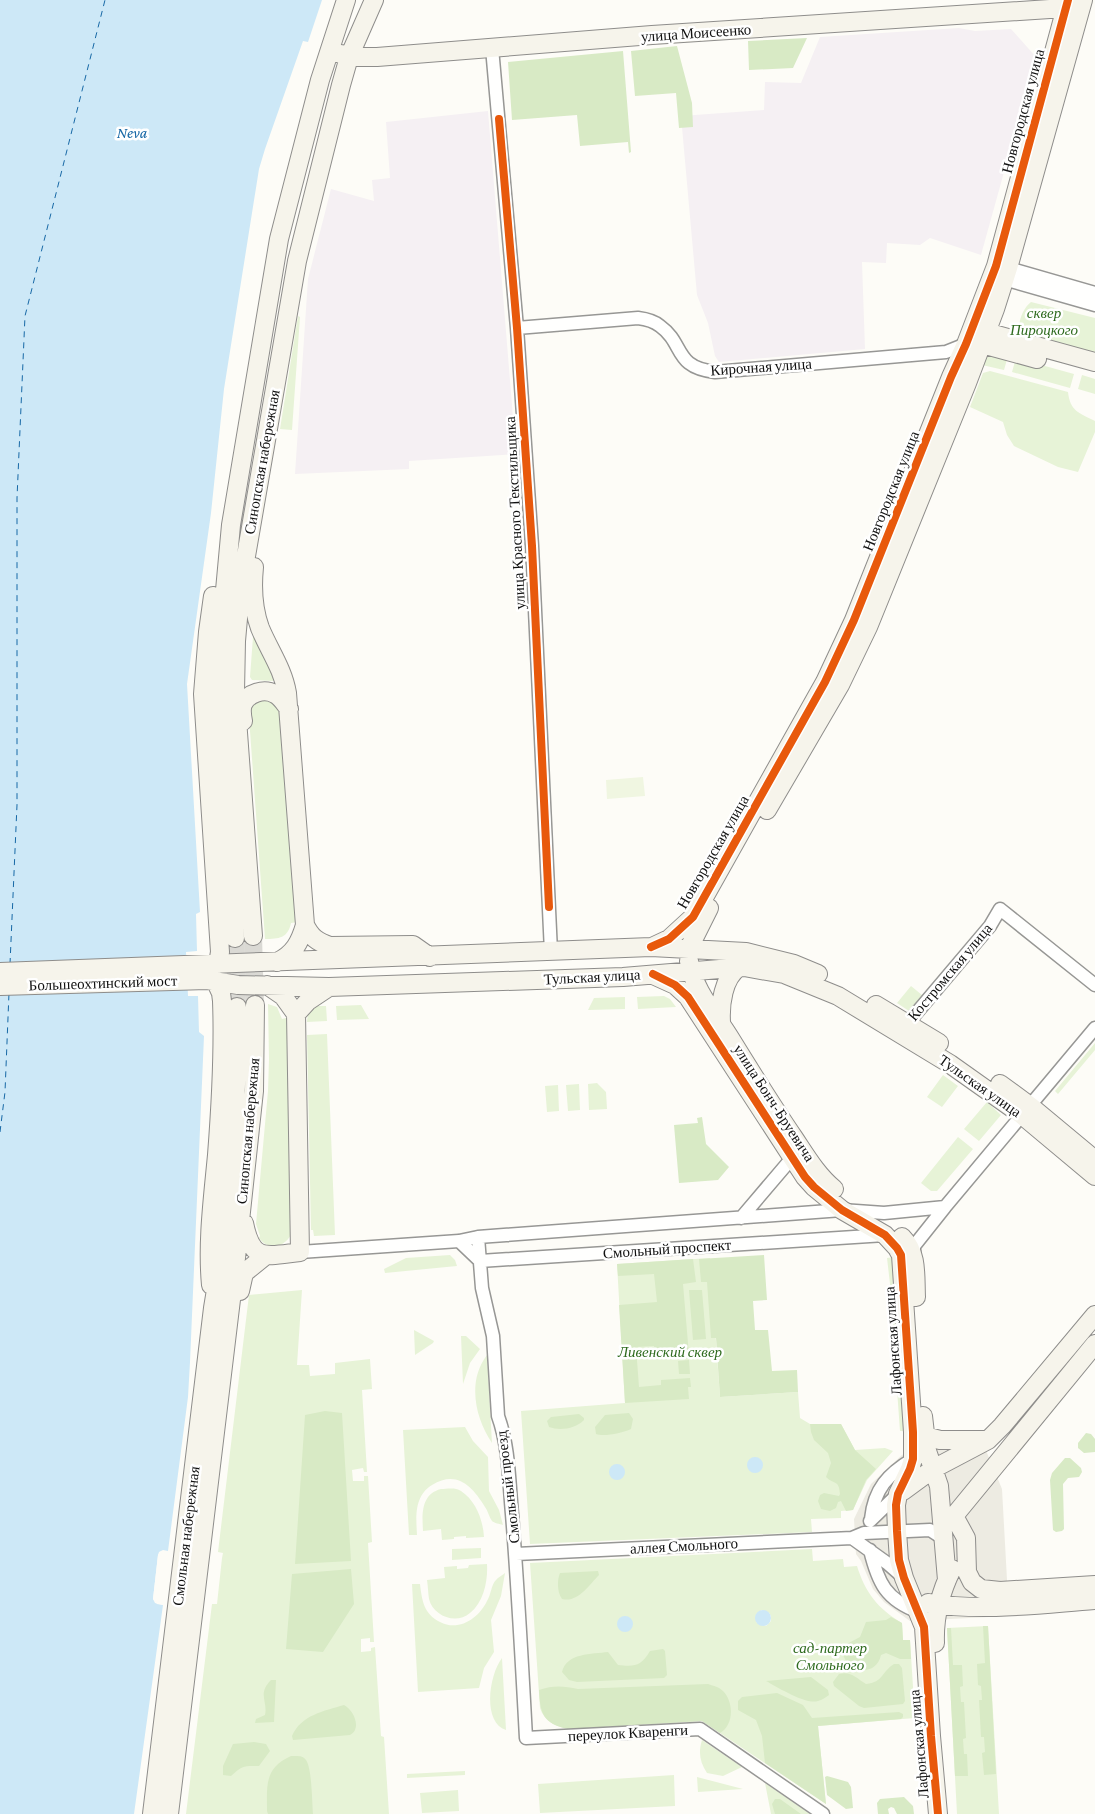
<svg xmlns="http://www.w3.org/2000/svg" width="1095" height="1814" viewBox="0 0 1095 1814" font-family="'Crimson Pro',serif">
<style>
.industrial{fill:#f5f0f3}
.green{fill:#e7f3d7;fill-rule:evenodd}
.forest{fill:#d8eac5}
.pitch{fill:#f0f6e1}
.plaza{fill:#edebe2}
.water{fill:#cde8f7}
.pier{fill:#fdfcf7}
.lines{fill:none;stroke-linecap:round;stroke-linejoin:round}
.ferry{stroke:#1768a6;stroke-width:1;stroke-dasharray:6 5;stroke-linecap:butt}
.secondary-tunnel{stroke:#dad9d4;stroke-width:18;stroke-dasharray:18 9;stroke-linecap:butt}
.street-casing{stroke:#979795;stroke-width:15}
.secondary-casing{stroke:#8e8d8b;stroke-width:20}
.street{stroke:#fffffe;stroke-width:12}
.secondary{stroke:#f6f4eb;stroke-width:18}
.cycleway-casing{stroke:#fff;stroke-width:11}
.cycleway{stroke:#e8590c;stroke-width:8}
.labels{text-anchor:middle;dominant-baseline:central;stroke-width:5;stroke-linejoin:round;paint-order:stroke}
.street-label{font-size:15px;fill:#111;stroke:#fff}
.park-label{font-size:15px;font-style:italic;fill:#2f6b1f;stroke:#fff}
.water-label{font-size:16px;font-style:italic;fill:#1768a6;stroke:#fff}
</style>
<rect width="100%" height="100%" fill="#fdfcf7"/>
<path class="industrial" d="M959,28L975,31L1011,29L1036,57L981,255L930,238L920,245L887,243L886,263L862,262L865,349L719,362L715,356L708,323L697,295L681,116L764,110L765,82L801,83L820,37Z
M488,111L516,454L409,461V469L295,474L308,279L331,189L374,201L372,180L390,178L386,122Z"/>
<path class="green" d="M1031,302L1095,318V353L1020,331C1017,322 1024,307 1031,302Z
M298,316L300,317L292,430L280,429Z
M992,354L1008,356L1004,370L982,365L988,356Z
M1016,358L1074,374L1070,388L1012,372Z
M990,371L1068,392C1070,411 1079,413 1095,421V432L1078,472L1058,467L1014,446L1007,435L1003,422L970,407L983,373Z
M1082,375L1095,379V394L1078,389Z
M253,637H255L274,676L273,681L252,680L250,677Z
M261,700L274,701L282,711L298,922L291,923C288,938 279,939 265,939L249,717L252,706Z
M911,986L922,995L909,1011L897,1003Z
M664,996L670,999L676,1007L638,1009L637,997Z
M625,997V1009L588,1010L594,998Z
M268,1004L277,1007L282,1019L290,1017L293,1230C288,1246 270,1253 259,1238L260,1236L256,1224L268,1091L269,1059Z
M361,1005L369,1019L337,1020L336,1006Z
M317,1006H326L327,1021L307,1022C307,1015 310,1009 317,1006Z
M327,1034L335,1235L314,1236L313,1230H311L307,1035Z
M1095,1043V1050L1058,1094L1055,1091Z
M943,1075L958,1086L942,1107L927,1097Z
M597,1083L606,1092L607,1109L589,1110L588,1084Z
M579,1084L580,1110L568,1111L566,1085Z
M558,1085L559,1111L547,1112L545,1086Z
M987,1102L1001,1115L979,1141L964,1129Z
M958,1137L973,1149L937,1191H931L921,1183Z
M450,1255L455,1260L457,1266L385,1273L384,1269L406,1258Z
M894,1257L899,1300L892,1301L887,1258Z
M710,1258L720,1397L798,1392L800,1418L810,1424H841L855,1450L885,1448L893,1451L867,1480L853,1510L841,1511V1518L811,1519L812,1532L530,1544L521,1411L625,1403L617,1264Z
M302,1290L297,1365H309L310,1376L335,1374V1363L370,1359L372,1389L362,1390L367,1472H364L363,1468L352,1470L353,1481H364V1476H368L372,1542L368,1543L374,1642H370V1638L361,1639V1652L371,1651V1648L375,1647L381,1736L384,1737L389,1814H186L212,1604H217L222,1558L223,1553L218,1552L249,1295Z
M892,1309H900L903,1367H896Z
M414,1330L434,1341L433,1343L415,1355Z
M461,1336H466L480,1349L470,1363L463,1384Z
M487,1355L492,1443C475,1418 467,1381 487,1355Z
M896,1376H904L907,1431H900Z
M465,1427L473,1441L488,1457L489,1491L499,1510L503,1525C500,1524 494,1523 492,1521C489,1517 488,1511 485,1507C472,1486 457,1470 432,1485C414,1496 416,1517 417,1535H409L403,1430Z
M441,1489C447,1489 455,1487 461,1491C476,1501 483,1520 484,1537L466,1538V1536L454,1537V1539L442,1540L441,1529L423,1531C422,1514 421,1494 441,1489Z
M481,1548V1558L452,1560V1549Z
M812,1549L813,1561L843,1559L844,1567L857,1566C865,1592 878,1609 902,1623L903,1640H910L915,1718L818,1726L826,1804L702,1721L568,1729C555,1726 544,1721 540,1708L530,1563ZM762,1610L769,1613L771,1616V1621L766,1626L756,1622L757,1613Z
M487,1564C488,1580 484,1602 470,1613C456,1625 433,1616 429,1599C428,1593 428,1586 427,1580L445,1578L444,1567L457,1566V1569L468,1568L469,1565Z
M505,1573L501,1596L491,1620L494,1652L484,1668L479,1688L418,1692L412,1584H420C422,1601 424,1614 440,1622C459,1632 479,1618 487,1601C491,1595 491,1585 496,1580C498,1577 503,1575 505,1573Z
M988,1626L999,1814H957L947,1628Z
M502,1658L506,1730C482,1722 489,1675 502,1658Z
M702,1740L742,1767L723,1776L707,1773C700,1762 698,1753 702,1740Z
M465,1771V1775L407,1778V1774Z
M674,1775L675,1806L540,1813L538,1784Z
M697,1777L743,1789L698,1792Z
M765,1783L810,1814H771Z
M458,1790L459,1811L422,1813L420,1793Z"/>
<path class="forest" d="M807,38L793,68L749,70L748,41Z
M677,46L692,103L693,127L679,128L676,93L635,96L631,51Z
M623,51L631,152L629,153L628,142L580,146L577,115L512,120L508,62Z
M702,1117L706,1144L729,1167L718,1180L679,1183L674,1125L698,1123L697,1118Z
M764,1255L767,1300L753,1301L755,1330H768L772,1371L797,1370L798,1392L720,1397L716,1338H711L707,1282H701L699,1259Z
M693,1259L696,1282L683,1284L689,1355L655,1357L654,1346L636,1347L639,1387L661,1385V1380L690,1378L691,1387H688L689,1399L625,1403L619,1305L657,1302L654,1274L618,1276L617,1264Z
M689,1290H702L706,1339L693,1340Z
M689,1360L690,1374H679L678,1361Z
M325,1411L342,1413L351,1561L295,1564L305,1415Z
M629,1413L633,1419L631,1429C622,1433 604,1437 596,1434L595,1427L605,1415Z
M579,1414L584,1418V1420C575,1429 560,1431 549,1427L547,1421L551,1417Z
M810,1424H841L855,1450L876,1469L866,1480L853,1510L846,1511L841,1501L838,1502L836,1508L830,1511L821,1509L818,1501L820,1495L824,1493L839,1496L840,1494C839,1479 834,1485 826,1477L831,1463L828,1453L814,1440L811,1432Z
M1086,1433L1091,1434L1095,1439V1452L1084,1453L1078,1448V1443Z
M1065,1458H1070L1081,1468L1082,1472L1079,1477L1068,1478L1063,1484L1064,1529L1062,1531L1056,1532L1053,1530L1050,1480L1052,1473Z
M351,1569L354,1604L323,1652L286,1649L292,1574Z
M598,1571L599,1575C589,1585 578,1603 562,1599C557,1592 557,1580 560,1573Z
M891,1617L902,1623L903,1640H910L911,1659H900L886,1653L881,1655C875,1682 838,1668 843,1646L860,1637L866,1622L886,1620Z
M983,1626H988L996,1774L984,1775L982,1753L985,1752L984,1737H981L979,1700H982L981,1686L978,1685L977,1664L985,1663Z
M947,1628H951L953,1665H962L963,1686L960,1687L961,1702H964L966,1738L963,1739L964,1754H967L968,1776H955Z
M663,1649L665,1651L667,1675L664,1678L577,1682L569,1680L562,1672C566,1653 592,1654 608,1652L618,1665C635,1667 641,1666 650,1651Z
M894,1664H899L902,1668L905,1701L903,1704L864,1708L859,1706L834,1686L833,1682L839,1674C851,1671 856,1678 866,1684C884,1682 881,1672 894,1664Z
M811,1677L828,1690L829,1695C826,1697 822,1700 818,1701C806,1705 777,1687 766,1681Z
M271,1680H276L274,1722L255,1723L256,1719L265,1715C268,1701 257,1694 271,1680Z
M708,1684C714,1686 719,1687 723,1691C734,1702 734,1725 720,1733L702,1721L568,1729C543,1724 540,1713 539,1690C553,1685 564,1686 578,1689Z
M777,1693L803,1705L812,1718L899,1712L903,1714V1717L901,1719L818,1726L826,1804L765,1763L762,1736L756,1720L738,1710V1701L742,1697Z
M344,1705C354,1710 362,1729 350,1735L293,1740L292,1736C301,1715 324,1711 344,1705Z
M254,1742L266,1744L270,1751L259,1766C244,1766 243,1765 231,1776L223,1775V1766L233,1744Z
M291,1756C297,1756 303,1755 306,1760C312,1768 312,1803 313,1814H268L267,1811C267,1786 264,1768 291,1756Z
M827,1776L848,1782L851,1787L853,1808L846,1809L827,1795L825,1777Z
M904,1797L913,1806L914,1814H897L894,1808L891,1807L888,1809L889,1814H878L877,1803L880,1799Z
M775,1799H780L801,1814H775L772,1804Z"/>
<path class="pitch" d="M643,777L645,796L607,799L606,780Z"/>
<path class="plaza" d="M937,1435L980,1436L1002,1489L1009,1616L910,1621L884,1602L873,1589L861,1561L856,1554L854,1519L871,1484L902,1455Z"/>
<path class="water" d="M0,0H322L308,42L303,41L265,149L259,169L224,389L211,513L187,684L200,912L196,914L197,951L186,952L188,996H198L199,1032L204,1036L190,1362L188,1397L168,1551L163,1550L159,1552L158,1555L153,1599L157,1604L163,1605L134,1814H0Z
M747 1465a8 8 0 1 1 16 0a8 8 0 1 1-16 0Z
M609 1472a8 8 0 1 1 16 0a8 8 0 1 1-16 0Z
M755 1618a8 8 0 1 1 16 0a8 8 0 1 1-16 0Z
M617 1624a8 8 0 1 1 16 0a8 8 0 1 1-16 0Z"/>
<path class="pier" d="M161,1551H168V1553H162L160,1556L155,1599L157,1601L163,1602V1605L155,1603L153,1599L158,1555Z"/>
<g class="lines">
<path class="ferry" d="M10,964L17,805V498L25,316L105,0
M0,1132L5,1092L9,993"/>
<path class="secondary-tunnel" d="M253,936L255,1005
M235,938L237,1007"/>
<g class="street-casing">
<path id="street" d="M492,48L517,328L532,546L551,952
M1001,269L1008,268L1095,293
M1000,275L1004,279L1095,305
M517,328L638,318C646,319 654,321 660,326C685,344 673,367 715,372L946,352L966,344
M902,1030L990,926L1000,909L1095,985
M945,1207L1095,1028
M741,1218L792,1158
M478,1237L482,1288L493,1336L498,1416C509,1446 509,1482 512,1514C518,1588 522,1663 526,1738L700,1729L823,1814
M459,1241L480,1261L885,1235
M300,1252L459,1241L478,1237L842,1210L884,1213L945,1207L914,1246V1256
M871,1519C874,1489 888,1474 913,1459
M870,1521L898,1494
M852,1538L887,1563L903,1577
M870,1550C878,1583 886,1600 919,1612
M516,1554L852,1538L864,1533L930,1530L944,1539"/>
</g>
<g class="secondary-casing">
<path id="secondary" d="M341,54L349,57H377L652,35L1065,8L1074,4
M976,339L986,332L1095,362
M972,344H982L1037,359
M254,567C252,587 253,609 260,628C269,650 283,669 287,693L305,925C300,942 294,954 277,962
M213,596L208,632L203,694L220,952L219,958L215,965
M243,721C242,716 241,709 243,704C248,693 264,688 275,694C281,697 285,704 289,709
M767,810L840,685L868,627L967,383L995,309L1008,268L1083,0
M305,925C311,937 317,942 330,946L413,945L430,957
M253,936L235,692L236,641L241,585L297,261L341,85L349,57L374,0
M235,938L219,694L222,623L231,525L279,239L320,80L346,0
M652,947L669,939L693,917L825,682L854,620L951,377L966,344L996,266L1068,0
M688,950L709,908
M689,961C693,989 716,1015 730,1038C751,1072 772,1106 794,1138C806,1156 817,1175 834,1189
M0,972L651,947L746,952L794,964L818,974
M653,975L675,985L688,997L805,1177L814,1187L842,1210L885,1235L897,1248L901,1255L913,1432V1459L910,1469L898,1494L896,1505L897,1531L899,1560L904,1578L924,1627L931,1736L938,1814
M0,986L207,980L238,985L329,987L623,977L744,967L784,974L838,996L950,1064L1022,1115L1095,1176
M876,1005L939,1043
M296,1014L308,1001L329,987
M721,1022C720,1004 723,978 739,967
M1000,1084L1030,1106L1095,1160
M244,1223C252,1263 266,1256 300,1252L296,1014L283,996L267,985
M902,1237C918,1253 915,1277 916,1297
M211,1285C207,1242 213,1198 217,1155C221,1103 224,1053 222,1001L221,993L215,980
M240,1291L244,1273L265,1256
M923,1416L927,1451L939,1486L947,1580
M925,1436L940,1440H985
M903,1491L933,1469L988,1440L1002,1426L1095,1315
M954,1516L1095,1344
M954,1516L966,1538L967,1572L972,1582L981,1589L1000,1591L1095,1585
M928,1603C983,1612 1040,1604 1095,1600
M935,1643C934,1617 940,1593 952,1569
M152,1814L213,1308C230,1209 238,1107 237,1007
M169,1814L236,1258L254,1091L255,1005"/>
</g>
<use href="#street" class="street"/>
<use href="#secondary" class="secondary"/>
<g class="cycleway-casing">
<path id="cycleway" d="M499,119L517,328L532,546L549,907
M651,947L669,939L693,917L825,682L854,620L951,377L966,344L996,266L1068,0
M653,974L675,985L688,997L805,1177L814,1187L842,1210L885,1235L897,1248L901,1255L913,1432V1459L910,1469L898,1494L896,1505L897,1531L899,1560L904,1578L924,1627L931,1736L938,1814"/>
</g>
<use href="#cycleway" class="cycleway"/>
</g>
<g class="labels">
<g class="street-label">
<text transform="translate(696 33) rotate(-4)">улица Моисеенко</text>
<text transform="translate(1023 111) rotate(-75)">Новгородская улица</text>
<text transform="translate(761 367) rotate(-4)">Кирочная улица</text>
<text transform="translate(262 462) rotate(-80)">Синопская набережная</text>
<text transform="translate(891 491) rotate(-68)">Новгородская улица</text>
<text transform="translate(515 513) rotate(-93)">улица Красного Текстильщика</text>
<text transform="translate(713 852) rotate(-60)">Новгородская улица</text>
<text transform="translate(950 972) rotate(-50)">Костромская улица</text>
<text transform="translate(592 977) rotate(-3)">Тульская улица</text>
<text transform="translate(103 983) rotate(-2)">Большеохтинский мост</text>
<text transform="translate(980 1086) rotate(35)">Тульская улица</text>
<text transform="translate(774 1103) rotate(57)">улица Бонч-Бруевича</text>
<text transform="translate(248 1131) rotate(-85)">Синопская набережная</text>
<text transform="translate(667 1249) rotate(-4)">Смольный проспект</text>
<text transform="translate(893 1341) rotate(-94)">Лафонская улица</text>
<text transform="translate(508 1487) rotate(-97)">Смольный проезд</text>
<text transform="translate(186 1536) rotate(-83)">Смольная набережная</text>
<text transform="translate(684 1546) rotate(-3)">аллея Смольного</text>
<text transform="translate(628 1733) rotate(-3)">переулок Кваренги</text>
<text transform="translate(919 1744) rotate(-95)">Лафонская улица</text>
</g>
<g class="park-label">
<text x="1044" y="313">сквер<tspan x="1044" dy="17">Пироцкого</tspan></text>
<text x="670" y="1352">Ливенский сквер</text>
<text x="830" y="1648">сад-партер<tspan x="830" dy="17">Смольного</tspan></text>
</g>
<g class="water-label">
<text x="132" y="132">Neva</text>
</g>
</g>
</svg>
